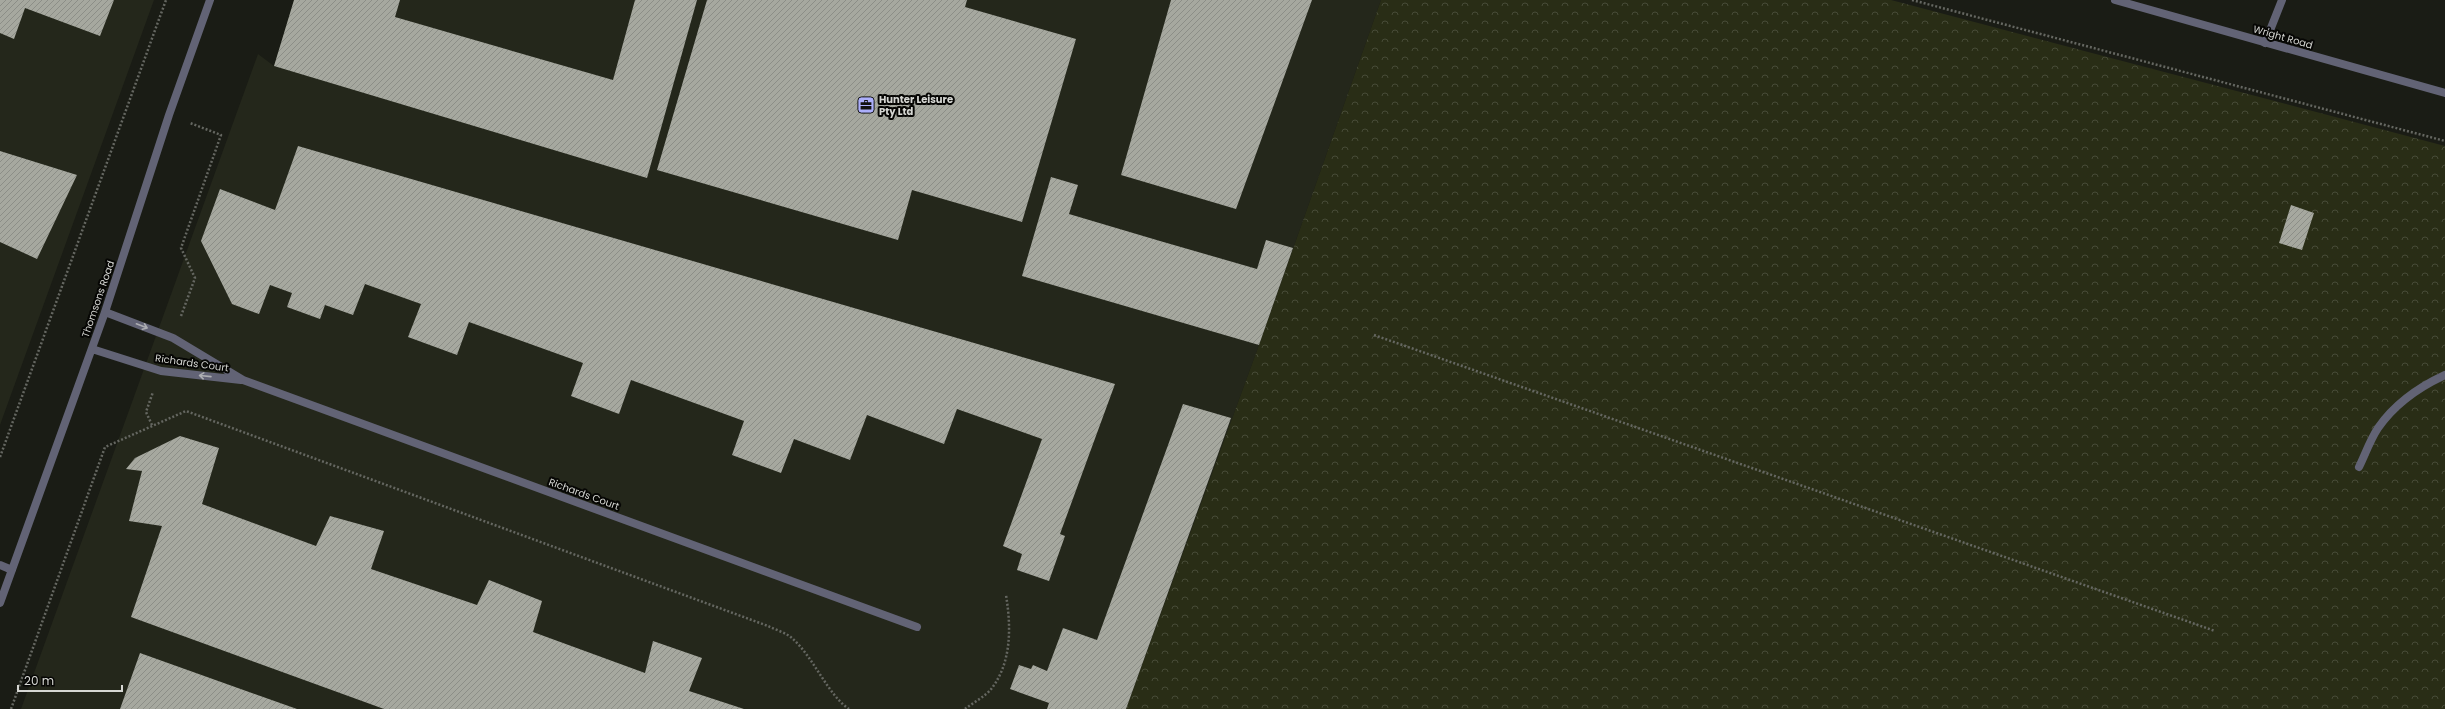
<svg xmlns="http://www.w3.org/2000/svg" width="2445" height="709" viewBox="0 0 2445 709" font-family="Poppins,sans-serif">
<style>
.built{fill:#24271b}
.park{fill:url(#park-crowns)}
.building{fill:url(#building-hatch)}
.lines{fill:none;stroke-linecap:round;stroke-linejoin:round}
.path{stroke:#656761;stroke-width:2.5;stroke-dasharray:2 2;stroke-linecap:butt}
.lane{stroke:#626375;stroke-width:8}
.street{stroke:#626375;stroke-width:8}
.oneway{stroke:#adaeb2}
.labels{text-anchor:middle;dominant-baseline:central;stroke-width:4;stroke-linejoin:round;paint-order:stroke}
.street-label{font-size:10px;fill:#d6d7d3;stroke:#060604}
.poi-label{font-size:10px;font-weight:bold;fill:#d6d7d3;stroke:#060604;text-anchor:start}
</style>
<defs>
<pattern id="park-crowns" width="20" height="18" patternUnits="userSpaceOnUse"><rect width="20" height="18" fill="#292d16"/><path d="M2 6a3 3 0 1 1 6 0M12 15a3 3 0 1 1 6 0" fill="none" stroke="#474b37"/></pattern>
<pattern id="building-hatch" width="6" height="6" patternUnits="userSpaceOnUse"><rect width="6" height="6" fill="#a6a89f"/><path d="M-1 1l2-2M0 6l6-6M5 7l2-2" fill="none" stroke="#8c8e87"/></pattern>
</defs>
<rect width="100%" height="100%" fill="#1a1c15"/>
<path class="built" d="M0,0H154L0,425Z
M294,0H1381L1259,345L1126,709H21L258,54L274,66Z"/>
<path class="park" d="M1381,0H1891L2445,146V709H1126L1259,345Z"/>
<path class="building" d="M0,0H114L100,36L25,8L14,39L0,33Z
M294,0H400L395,17L613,80L635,0H697L647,178L274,66Z
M707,0H967L965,7L1076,39L1022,222L912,190L898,240L657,170Z
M1171,0H1312L1236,209L1121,175Z
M298,146L1115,384L1060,534L1065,536L1049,581L1017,570L1022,554L1003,546L1042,439L957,409L944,444L867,415L850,460L794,439L781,473L732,455L744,421L631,380L619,414L571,396L583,363L469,322L457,355L408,337L421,304L365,284L353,315L325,305L320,319L287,307L292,293L270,285L259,314L232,304L201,241L220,189L275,210Z
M0,151L77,175L37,259L0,242Z
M1051,177L1078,185L1069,214L1160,241L1257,269L1266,240L1293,248L1259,345L1022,276Z
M2291,205L2314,213L2302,250L2279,243Z
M1183,404L1231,418L1126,709H1047L1049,703L1010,689L1019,665L1031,669L1033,665L1047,671L1063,628L1097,640Z
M180,436L219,448L202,504L316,546L330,516L384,531L371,569L477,605L489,580L542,601L533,632L645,673L653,641L702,658L689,691L744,709H384L131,617L162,526L129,521L142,471L126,469L135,458Z
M140,653L297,709H120Z"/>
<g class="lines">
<path class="path" d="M1912,0L2445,141
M181,316L195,278L181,248L221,135L190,123
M1374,335L2215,631
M152,425L146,412L153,392
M0,457L166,0
M11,709L105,447L186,411L768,626C776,630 787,633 793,639C814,658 828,695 849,709
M965,709C974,702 986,696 992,688C1012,661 1011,626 1006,595"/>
<path class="lane" d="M2265,43L2282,0"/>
<path class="street" d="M2115,0L2445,93
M105,312L173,338L243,380L917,627
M92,349L161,371L241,380
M2359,467C2365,455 2370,440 2378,428C2394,405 2419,387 2445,375
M0,565L12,570
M0,603L105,312L169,115L210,0"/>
</g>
<defs><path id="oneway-shaft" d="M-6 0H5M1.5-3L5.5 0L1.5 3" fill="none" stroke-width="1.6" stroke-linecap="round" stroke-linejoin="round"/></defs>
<g class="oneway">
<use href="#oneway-shaft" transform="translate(142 326) rotate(21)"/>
<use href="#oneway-shaft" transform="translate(205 376) rotate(-174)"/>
</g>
<defs>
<g id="office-square" transform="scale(0.9)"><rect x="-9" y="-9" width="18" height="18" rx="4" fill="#acaffb" stroke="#060604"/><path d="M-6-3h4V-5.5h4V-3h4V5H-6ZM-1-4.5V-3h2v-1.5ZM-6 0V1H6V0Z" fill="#111"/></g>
</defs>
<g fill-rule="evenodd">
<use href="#office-square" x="866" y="105"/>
</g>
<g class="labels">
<g class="street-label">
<text transform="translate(2283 37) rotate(16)">Wright Road</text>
<text transform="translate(98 299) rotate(-71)">Thomsons Road</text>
<text transform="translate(192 363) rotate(8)">Richards Court</text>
<text transform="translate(584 494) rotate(20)">Richards Court</text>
</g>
<g class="poi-label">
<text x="879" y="99">Hunter Leisure<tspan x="879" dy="12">Pty Ltd</tspan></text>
</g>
</g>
<path d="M18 685v6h104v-6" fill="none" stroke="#d6d7d3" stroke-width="2"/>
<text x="24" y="685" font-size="12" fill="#d6d7d3" stroke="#060604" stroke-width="3" paint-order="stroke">20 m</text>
</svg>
